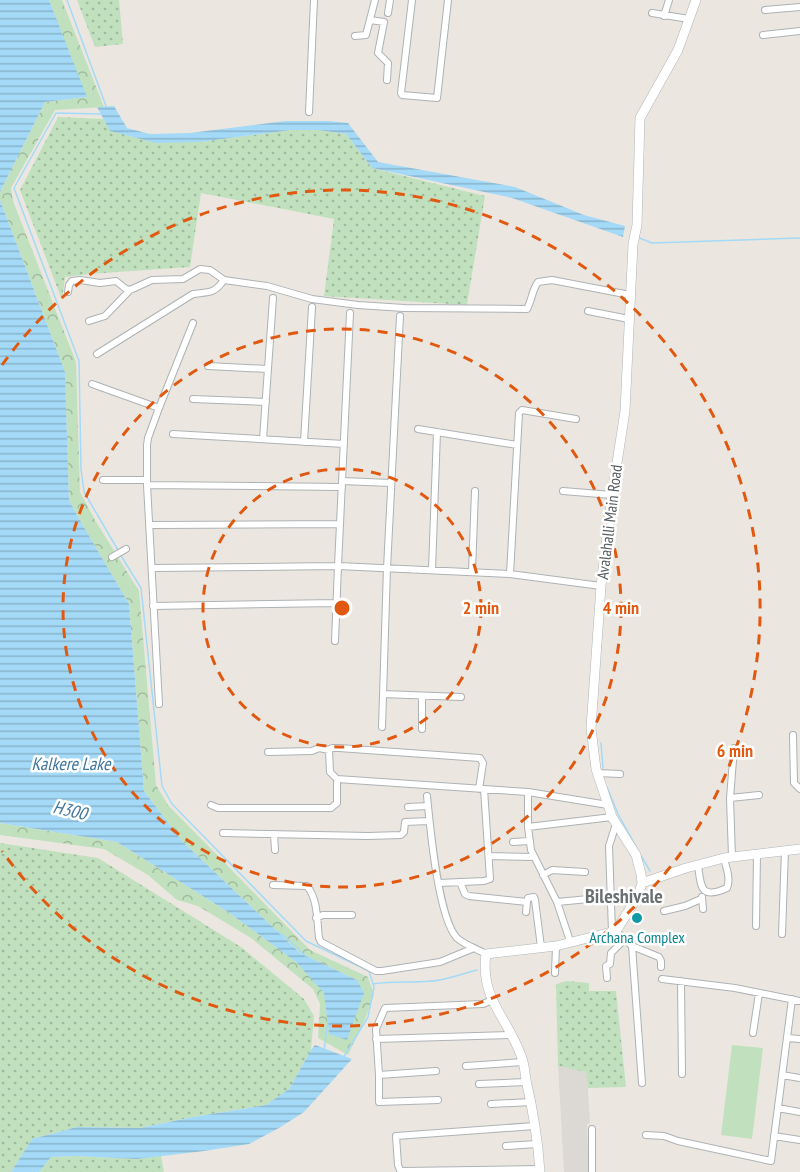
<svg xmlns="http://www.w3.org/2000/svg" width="800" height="1172" viewBox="0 0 800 1172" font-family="'PT Sans Narrow',sans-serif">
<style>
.industrial{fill:#dcd9d5}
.grass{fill:url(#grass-dots)}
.park{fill:url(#park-crowns)}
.pitch{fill:#c1e1be}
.water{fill:url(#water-rules)}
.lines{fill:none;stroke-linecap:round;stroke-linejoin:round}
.stream{stroke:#a4daf7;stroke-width:1.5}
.minor-casing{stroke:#aeb2b5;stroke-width:8}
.secondary-casing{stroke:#b0b4b7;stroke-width:10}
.minor{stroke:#fff;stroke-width:6}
.secondary{stroke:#fff;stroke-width:9}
.ring{fill:none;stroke:#e15910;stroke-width:3;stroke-dasharray:10 8}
.culture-dot{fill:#0f9aa8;stroke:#fff;stroke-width:2}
.labels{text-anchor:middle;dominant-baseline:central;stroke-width:5;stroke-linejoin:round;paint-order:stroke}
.street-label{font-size:16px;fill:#595d60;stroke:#fff}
.culture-label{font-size:16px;fill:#0d838f;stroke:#fff}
.water-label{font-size:18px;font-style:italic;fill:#41779e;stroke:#fff}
.quarter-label{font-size:20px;font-weight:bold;fill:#6a6f72;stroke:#fff}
.centre{fill:#e15910;stroke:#fff;stroke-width:3}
.ring-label{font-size:18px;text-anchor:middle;font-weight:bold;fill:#e15910;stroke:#fff;stroke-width:5;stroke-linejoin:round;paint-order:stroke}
</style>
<defs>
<pattern id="grass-dots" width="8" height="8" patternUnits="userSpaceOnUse" patternTransform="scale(1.5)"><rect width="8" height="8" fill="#c1e1be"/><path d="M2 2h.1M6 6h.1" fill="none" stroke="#a0ba9e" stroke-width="1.8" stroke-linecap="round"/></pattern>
<pattern id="park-crowns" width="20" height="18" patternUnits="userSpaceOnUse" patternTransform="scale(1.5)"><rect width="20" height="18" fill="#c1e1be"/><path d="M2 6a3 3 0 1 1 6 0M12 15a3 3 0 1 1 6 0" fill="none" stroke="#a0ba9e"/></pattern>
<pattern id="water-rules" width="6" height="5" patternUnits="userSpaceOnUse" patternTransform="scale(1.5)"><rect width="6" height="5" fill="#a4daf7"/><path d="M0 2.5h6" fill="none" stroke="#89b4cb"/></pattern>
</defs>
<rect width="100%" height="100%" fill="#ebe7e0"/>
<path class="industrial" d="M558,1066L587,1072L590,1123L587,1124L589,1172H564Z"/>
<path class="grass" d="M77,0H119L123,44L95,47Z
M58,117L104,119L111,131L200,142L291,130H318L346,134L372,168L485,196L467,305L324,296L334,219L201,193L190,267L89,274L65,277L62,300L20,190Z
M0,843L98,858L241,947L304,999L314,1016L311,1050L289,1089L266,1105L193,1117L140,1128L77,1127L32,1139L11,1172H0Z
M567,981L589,983V991H616L626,1087L588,1088L586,1072L558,1066L556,984Z
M75,1156L137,1159L161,1156L164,1172H39L51,1157Z"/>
<path class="park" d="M49,0H62L104,107L55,110L11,188L13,201L76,362L80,492L95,520L139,591L156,785L168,805L310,950L368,977L374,995L365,1019L348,1055L318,1038L320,1004L313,989L251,938L198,906L177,900L148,875L104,849L0,835V823L117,842L228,912L296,962L325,993L329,1034L357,980L300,953L182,841L144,791L129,604L78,517L69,500L65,372L0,200V192L45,102L86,97Z"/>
<path class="pitch" d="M732,1045L763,1048L752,1139L721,1135Z"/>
<path class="water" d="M0,0H49L87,97L45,102L0,192Z
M114,106L127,128L150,134L190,133L285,121H329L348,123L378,162L515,187L584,215L625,226L623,237L512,198L372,168L346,134L318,130H291L200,142L156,143L110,131L97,107Z
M0,200L65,372L69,500L78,517L129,604L144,791L182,841L300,953L357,980L364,993L347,1040L329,1034L324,993L296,962L228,912L117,842L0,823Z
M315,1045L352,1059L304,1112L279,1128L249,1144L204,1151L137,1159L75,1156L51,1157L39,1172H11L32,1139L77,1127L140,1128L193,1117L266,1105L289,1089L311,1050Z"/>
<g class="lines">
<path class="stream" d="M67,0L106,106
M101,114L56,113L14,188L79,361L81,469L84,492L118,550
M637,237L652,243L800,238
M120,554L141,588L162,786L172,804L306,941L369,971L374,987L368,1017L343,1058
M601,743L603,768
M607,787L618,814L638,850
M640,854L650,871
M278,932L288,939L306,956
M373,984C395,980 417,984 440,980C452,978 465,973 477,970
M324,1050L328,1022"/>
<g class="minor-casing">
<path id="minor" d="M412,0L401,93L402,95L437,98L448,0
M765,10L800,7
M388,13L390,0
M652,13L689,19
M664,16L669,0
M370,20L384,22L378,53L388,63L387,80
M763,35L800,31
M355,36L366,35L375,0
M309,112L314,0
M68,292L69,285L72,281L80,280L100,283L116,281L126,289L130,290
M588,311L629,319
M350,313L338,566L510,574L601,586
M89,321L105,316L130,290L152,280L183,279L200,269L210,270L224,280L267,286L312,299L358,305L404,308L527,309C532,300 532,290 538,282L552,280L630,295
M97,354L193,294C209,292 214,294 224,280
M208,366L268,369
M92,384L159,408
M193,399L266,402
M418,429L517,445
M173,434L344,444
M263,439L273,298
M304,442L312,307
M103,480H147
M342,481L391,483
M147,485L342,487
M563,491L612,495
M149,525L340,524
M112,557L126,549
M152,568L338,566L335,641
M432,570L437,432
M472,572L475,491
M510,574L519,413L522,410L576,419
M153,606L337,603
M383,694L461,697
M159,704L147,485V445L148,438L159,408L193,323
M382,727L387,568L400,316
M422,729V696
M793,735L794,783L800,789
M268,752L312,751L319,748L329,750
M597,773L620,774
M479,789L483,763L480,758L339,748H332L329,750L330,772L337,779L528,792L608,805
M528,792V827L531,850L557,902L570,941
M427,796C430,826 438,918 457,938C465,945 477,949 486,954
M730,798L759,795
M211,805L218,808H331L337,803V779
M408,807L428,806
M528,827L612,817
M223,833L368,836L401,835L404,832L405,822L429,821
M274,834L275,850
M513,842L530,841
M489,856L534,857
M732,857L730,798L734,748
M698,865C701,887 700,900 727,888C731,878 726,868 724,858
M543,875L552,870L585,872
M460,882L465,894L469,896L527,902L528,898L534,897L535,900L541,947
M439,883L484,881L490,879L484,789
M273,885L307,886C318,899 317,921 319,938L321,942L376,971H382L440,962L474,948
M702,897L703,909
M557,902L610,897
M664,911L685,906L701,899
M526,912L527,902
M316,918L323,915H352
M756,926L757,853
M616,931L632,946L642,1083
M612,932L609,846L616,824
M782,934L785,850
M632,946L659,957L661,961V967
M555,973L556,946
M607,978L606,966L610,964L611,953L621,943L623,938
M662,979L735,988L800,1001
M681,981L682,1074
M753,1033L759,993
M787,1038L800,1039
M376,1039L511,1035
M466,1066L523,1062
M436,1071L379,1075L376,1029L385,1008L483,1004L492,1000
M379,1075V1102L438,1100
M782,1075L800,1078
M479,1084L527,1082
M491,1104L531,1102
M778,1108L800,1112
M534,1126L396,1136L398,1165L400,1170L403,1171L540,1169
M646,1135L664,1136L678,1141L771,1161L792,999
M774,1136L800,1140
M506,1146L537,1144
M592,1172V1129"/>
</g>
<g class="secondary-casing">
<path id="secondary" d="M642,883L686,868L724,858L800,849
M540,1172C538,1141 533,1110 526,1080C525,1071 524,1061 520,1053C506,1016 480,998 486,954L556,946L616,931L638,896L642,883L641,874L636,855L612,817L596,769L591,728L601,586L612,495L625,411L633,244L637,225L640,118L678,50L696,0"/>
</g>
<use href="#minor" class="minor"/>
<use href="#secondary" class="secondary"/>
</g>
<g class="ring">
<circle cx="342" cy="608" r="139"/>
<circle cx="342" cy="608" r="279"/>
<path d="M2 365A418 418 0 1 1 2 851"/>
</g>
<circle class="culture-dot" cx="637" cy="918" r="6"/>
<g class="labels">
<g class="street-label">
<text transform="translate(609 522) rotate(-83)">Avalahalli Main Road</text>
</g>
<g class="culture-label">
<text x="637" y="937">Archana Complex</text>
</g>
<g class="water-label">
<text x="71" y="763">Kalkere Lake</text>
<text transform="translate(70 810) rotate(13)">H300</text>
</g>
<g class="quarter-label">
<text x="624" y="896">Bileshivale</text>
</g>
</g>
<circle cx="342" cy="608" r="9" class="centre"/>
<g class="ring-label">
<text x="481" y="614">2 min</text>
<text x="621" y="614">4 min</text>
<text x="735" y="757">6 min</text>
</g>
</svg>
